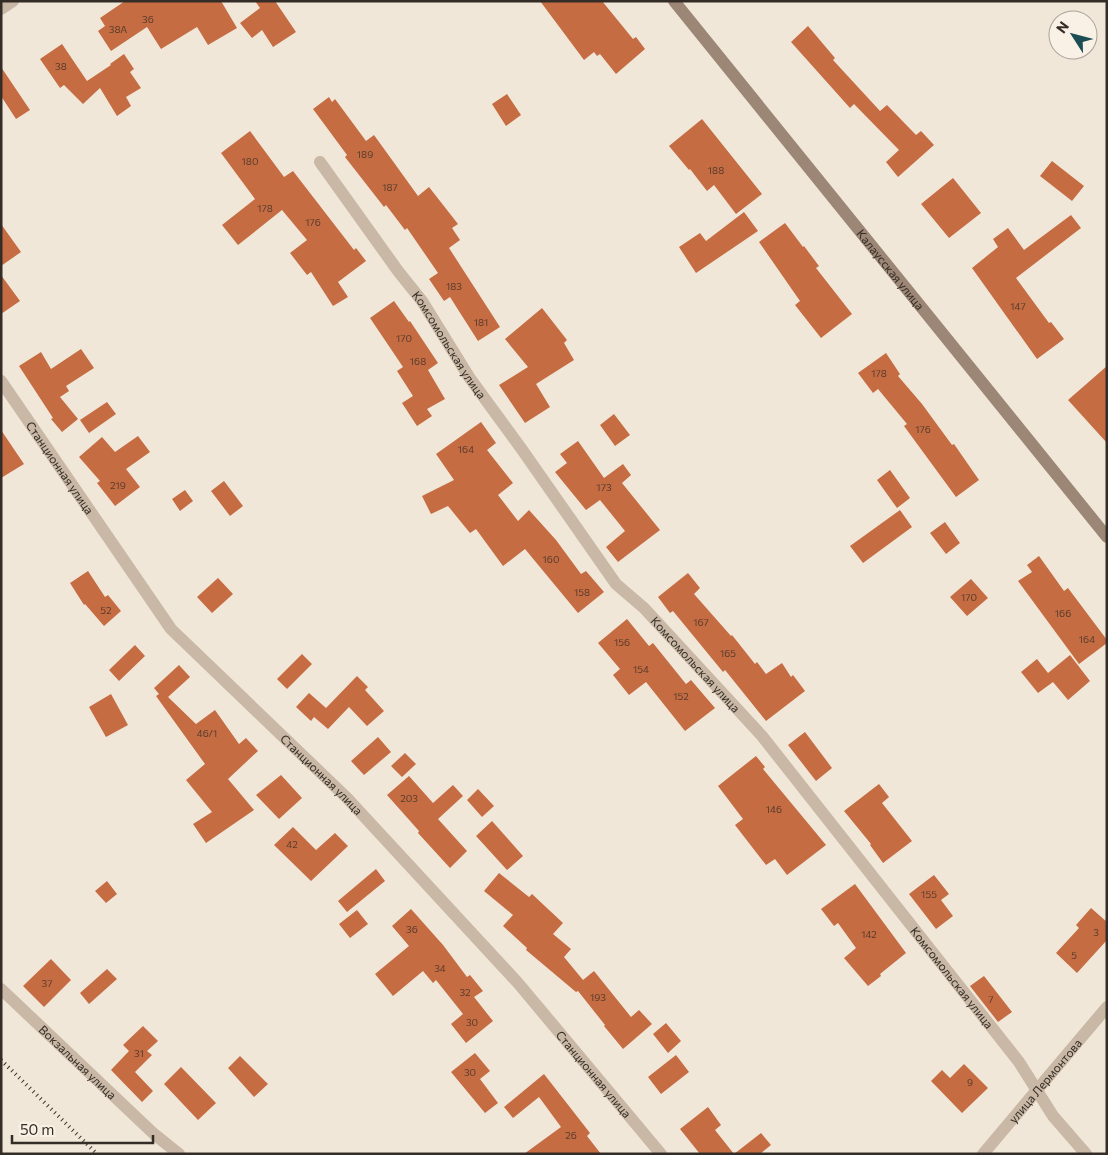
<svg xmlns="http://www.w3.org/2000/svg" width="1108" height="1155" viewBox="0 0 1108 1155" font-family="Commissioner,sans-serif">
<style>
.building{fill:#c56c42}
.lines{fill:none;stroke-linecap:round;stroke-linejoin:round}
.street{stroke:#c9b8a5;stroke-width:12}
.secondary{stroke:#9c8776;stroke-width:12}
.rail{stroke:#342c26;stroke-width:4;stroke-dasharray:1 4;stroke-linecap:butt}
.labels{text-anchor:middle;dominant-baseline:central;stroke-width:5;stroke-linejoin:round;paint-order:stroke}
.number-label{font-size:10px;fill:#583c2d}
.street-label{font-size:12px;fill:#342c26;stroke:#f9f1e5}
</style>
<rect width="100%" height="100%" fill="#f1e7d9"/>
<path class="building" d="M125,1H221L237,28L208,45L197,27L161,49L147,27L111,51L98,31L105,26L100,18Z
M255,1H275L296,32L273,47L262,30L252,38L240,23L260,8Z
M540,1H602L633,39L636,37L645,49L616,74L600,54L597,56L594,52L584,60Z
M808,26L835,58L833,60L880,111L887,105L916,135L921,131L934,145L898,177L886,162L899,150L854,104L850,108L791,42Z
M62,44L87,81L111,65L110,64L124,54L134,69L130,72L141,88L126,97L131,106L117,116L100,88L83,104L64,85L60,88L40,59Z
M1,67L30,110L16,119L1,96Z
M507,94L521,115L506,126L492,104Z
M329,97L332,102L335,99L366,141L374,135L418,196L429,187L458,224L452,228L460,240L449,248L500,327L478,341L450,297L444,301L429,279L438,273L407,228L405,230L386,205L384,207L345,157L347,155L313,109Z
M702,119L762,194L736,214L714,185L707,191L690,169L689,170L669,146Z
M250,131L284,177L293,171L354,250L356,248L366,261L338,282L348,297L333,306L311,272L307,275L290,253L307,240L282,210L238,245L222,225L255,199L221,153Z
M1052,161L1084,186L1072,201L1040,176Z
M953,178L981,213L949,238L921,204Z
M744,212L758,231L696,273L679,247L700,233L706,241Z
M1071,215L1081,228L1016,278L1049,323L1051,322L1064,339L1037,359L972,268L998,247L993,239L1008,228L1024,250Z
M785,223L803,247L804,246L819,266L816,268L852,314L821,338L795,305L800,301L759,242Z
M1,224L21,252L1,266Z
M1,275L20,301L1,314Z
M394,301L409,322L410,321L438,363L428,370L445,399L427,409L432,416L417,426L402,403L413,396L397,371L403,367L370,318Z
M542,308L567,340L564,343L574,360L536,384L550,407L525,423L499,385L528,367L505,339Z
M81,349L94,368L66,386L69,391L60,397L78,419L62,432L51,419L53,418L19,366L41,352L51,369Z
M886,353L900,374L898,376L922,404L952,445L954,444L979,480L956,497L904,426L907,424L878,389L873,393L858,373Z
M1107,366V443L1068,400Z
M107,402L116,414L89,433L80,420Z
M614,414L630,435L615,446L600,425Z
M481,422L496,443L487,450L513,483L498,495L518,521L529,510L556,540L581,574L586,571L604,592L578,613L525,549L503,566L476,529L470,533L448,506L431,514L422,496L454,480L436,454Z
M1,430L24,464L1,478Z
M138,436L150,452L126,469L140,487L115,506L97,483L100,481L79,457L102,437L115,452Z
M578,441L604,478L623,464L631,475L622,483L660,530L618,562L606,547L625,531L600,500L586,510L555,472L567,463L560,454Z
M890,470L910,498L897,508L877,480Z
M224,481L243,506L230,516L211,491Z
M185,490L193,501L180,511L172,499Z
M900,510L912,527L863,563L850,546Z
M945,522L960,543L946,554L930,533Z
M1039,556L1064,591L1068,588L1107,640V643L1079,664L1018,581L1032,572L1027,565Z
M88,571L105,597L108,595L121,611L104,626L85,604L84,605L70,583Z
M688,573L700,588L694,594L731,636L732,635L755,664L757,662L766,674L782,663L791,677L793,675L805,691L766,721L725,670L723,672L673,611L670,613L658,597Z
M218,578L233,594L212,613L197,597Z
M971,579L988,598L967,616L950,597Z
M627,619L649,646L653,643L686,684L691,680L715,708L685,731L646,682L629,695L613,675L620,669L598,643Z
M135,645L145,656L119,681L109,670Z
M302,654L312,664L287,689L277,679Z
M1070,655L1090,681L1068,700L1053,682L1038,693L1021,672L1037,659L1048,673Z
M179,665L190,677L168,697L196,724L215,710L239,744L246,738L258,751L228,779L254,810L206,843L193,824L212,812L186,780L205,764L156,696L159,694L154,688Z
M357,676L368,687L365,690L384,711L367,726L349,707L328,729L314,717L311,721L296,707L309,693L326,708Z
M111,694L128,725L106,737L89,707Z
M805,732L832,768L816,781L788,745Z
M378,737L391,752L364,775L351,761Z
M405,753L416,764L402,777L391,766Z
M756,756L765,767L763,769L826,845L787,875L775,859L766,865L735,825L743,819L718,786Z
M281,775L302,798L279,819L256,795Z
M409,776L433,803L453,785L463,796L438,819L467,851L450,868L418,833L419,831L387,795Z
M879,784L889,797L882,803L912,841L883,863L870,845L871,844L844,811Z
M478,789L494,806L482,817L467,800Z
M492,821L523,856L507,870L476,836Z
M293,827L316,850L335,833L348,846L311,881L274,845Z
M376,869L385,881L347,912L338,901Z
M499,873L529,897L532,894L563,923L553,934L571,949L564,957L583,980L594,971L631,1017L639,1010L652,1024L623,1049L604,1026L605,1025L578,991L576,992L526,950L527,948L503,926L513,915L484,891Z
M934,875L949,894L941,900L953,916L936,929L909,894Z
M107,881L117,894L106,903L95,891Z
M855,884L906,953L880,974L881,976L868,986L844,958L856,948L838,923L834,926L821,909Z
M1091,908L1107,922V940L1077,973L1056,953L1079,928L1076,925Z
M411,909L443,945L467,977L470,975L483,991L474,997L493,1021L466,1043L451,1024L463,1014L436,980L433,983L423,971L393,996L375,974L409,946L392,926Z
M357,910L368,924L350,938L339,924Z
M51,959L71,980L44,1007L23,986Z
M107,969L117,979L89,1004L80,993Z
M984,976L1012,1012L998,1022L970,986Z
M666,1023L681,1041L668,1053L653,1034Z
M143,1026L158,1041L147,1051L152,1055L135,1072L153,1091L142,1102L111,1070L129,1051L123,1045Z
M475,1053L490,1071L480,1079L498,1103L485,1113L451,1072Z
M676,1055L689,1072L661,1094L648,1077Z
M240,1056L268,1084L254,1097L228,1068Z
M964,1064L988,1088L962,1113L931,1081L942,1070L950,1078Z
M181,1067L216,1103L198,1120L164,1084Z
M544,1074L590,1133L587,1136L601,1154H524L561,1127L539,1097L513,1118L504,1107Z
M708,1107L721,1125L715,1130L734,1154L761,1133L771,1145L760,1154H700L680,1129Z"/>
<g class="lines">
<g class="street">
<path d="M1,9L13,1"/>
<path id="s1" d="M320,162L398,271L422,301L469,377L523,451L616,584L644,608L762,736L1019,1062L1053,1116L1086,1154"/>
<path id="s2" d="M1,381L171,629L347,798L518,983L661,1154"/>
<path id="s3" d="M1,989L154,1134L179,1154"/>
<path id="s4" d="M983,1154L1107,1007"/>
</g>
<path class="secondary" id="s5" d="M674,1L1107,537"/>
<path class="rail" d="M1,1060L97,1154"/>
</g>
<g class="labels">
<g class="number-label">
<text x="148" y="19">36</text>
<text x="118" y="29">38А</text>
<text x="61" y="66">38</text>
<text x="365" y="154">189</text>
<text x="250" y="161">180</text>
<text x="716" y="170">188</text>
<text x="390" y="187">187</text>
<text x="265" y="208">178</text>
<text x="313" y="222">176</text>
<text x="454" y="286">183</text>
<text x="1018" y="306">147</text>
<text x="481" y="322">181</text>
<text x="404" y="338">170</text>
<text x="418" y="361">168</text>
<text x="879" y="373">178</text>
<text x="923" y="429">176</text>
<text x="466" y="449">164</text>
<text x="118" y="485">219</text>
<text x="604" y="487">173</text>
<text x="551" y="559">160</text>
<text x="582" y="592">158</text>
<text x="969" y="597">170</text>
<text x="106" y="610">52</text>
<text x="1063" y="613">166</text>
<text x="701" y="622">167</text>
<text x="1087" y="639">164</text>
<text x="622" y="642">156</text>
<text x="728" y="653">165</text>
<text x="641" y="669">154</text>
<text x="681" y="696">152</text>
<text x="207" y="733">46/1</text>
<text x="409" y="798">203</text>
<text x="774" y="809">146</text>
<text x="292" y="844">42</text>
<text x="929" y="894">155</text>
<text x="412" y="929">36</text>
<text x="1096" y="932">3</text>
<text x="869" y="934">142</text>
<text x="1074" y="955">5</text>
<text x="440" y="968">34</text>
<text x="47" y="983">37</text>
<text x="465" y="992">32</text>
<text x="598" y="997">193</text>
<text x="991" y="999">7</text>
<text x="472" y="1022">30</text>
<text x="139" y="1053">31</text>
<text x="470" y="1072">30</text>
<text x="970" y="1082">9</text>
<text x="571" y="1135">26</text>
</g>
<g class="street-label">
<text stroke="none"><textPath href="#s5" startOffset="345">Калаусская улица</textPath></text>
<text stroke="none"><textPath href="#s1" startOffset="224">Комсомольская улица</textPath></text>
<text stroke="none"><textPath href="#s2" startOffset="105">Станционная улица</textPath></text>
<text stroke="none"><textPath href="#s1" startOffset="629">Комсомольская улица</textPath></text>
<text stroke="none"><textPath href="#s2" startOffset="510">Станционная улица</textPath></text>
<text stroke="none"><textPath href="#s1" startOffset="1034">Комсомольская улица</textPath></text>
<text stroke="none"><textPath href="#s3" startOffset="106">Вокзальная улица</textPath></text>
<text stroke="none"><textPath href="#s2" startOffset="915">Станционная улица</textPath></text>
<text stroke="none"><textPath href="#s4" startOffset="96">улица Лермонтова</textPath></text>
</g>
</g>
<rect width="1108" height="1155" fill="none" stroke="#342c26" stroke-width="5"/>
<g transform="translate(1073 35) rotate(306)"><circle r="24" fill="#f9f1e5" stroke="#aaa299"/>
<path d="M0-4L9 19L0 12L-9 19Z" fill="#1c4d55"/>
<text y="-8" font-size="14" font-weight="bold" text-anchor="middle" fill="#342c26">N</text>
</g>
<path d="M12 1135v8h141v-8" fill="none" stroke="#342c26" stroke-width="2.5"/>
<text x="20" y="1135" font-size="15" fill="#342c26" stroke="#f9f1e5" stroke-width="4" paint-order="stroke">50 m</text>
</svg>
